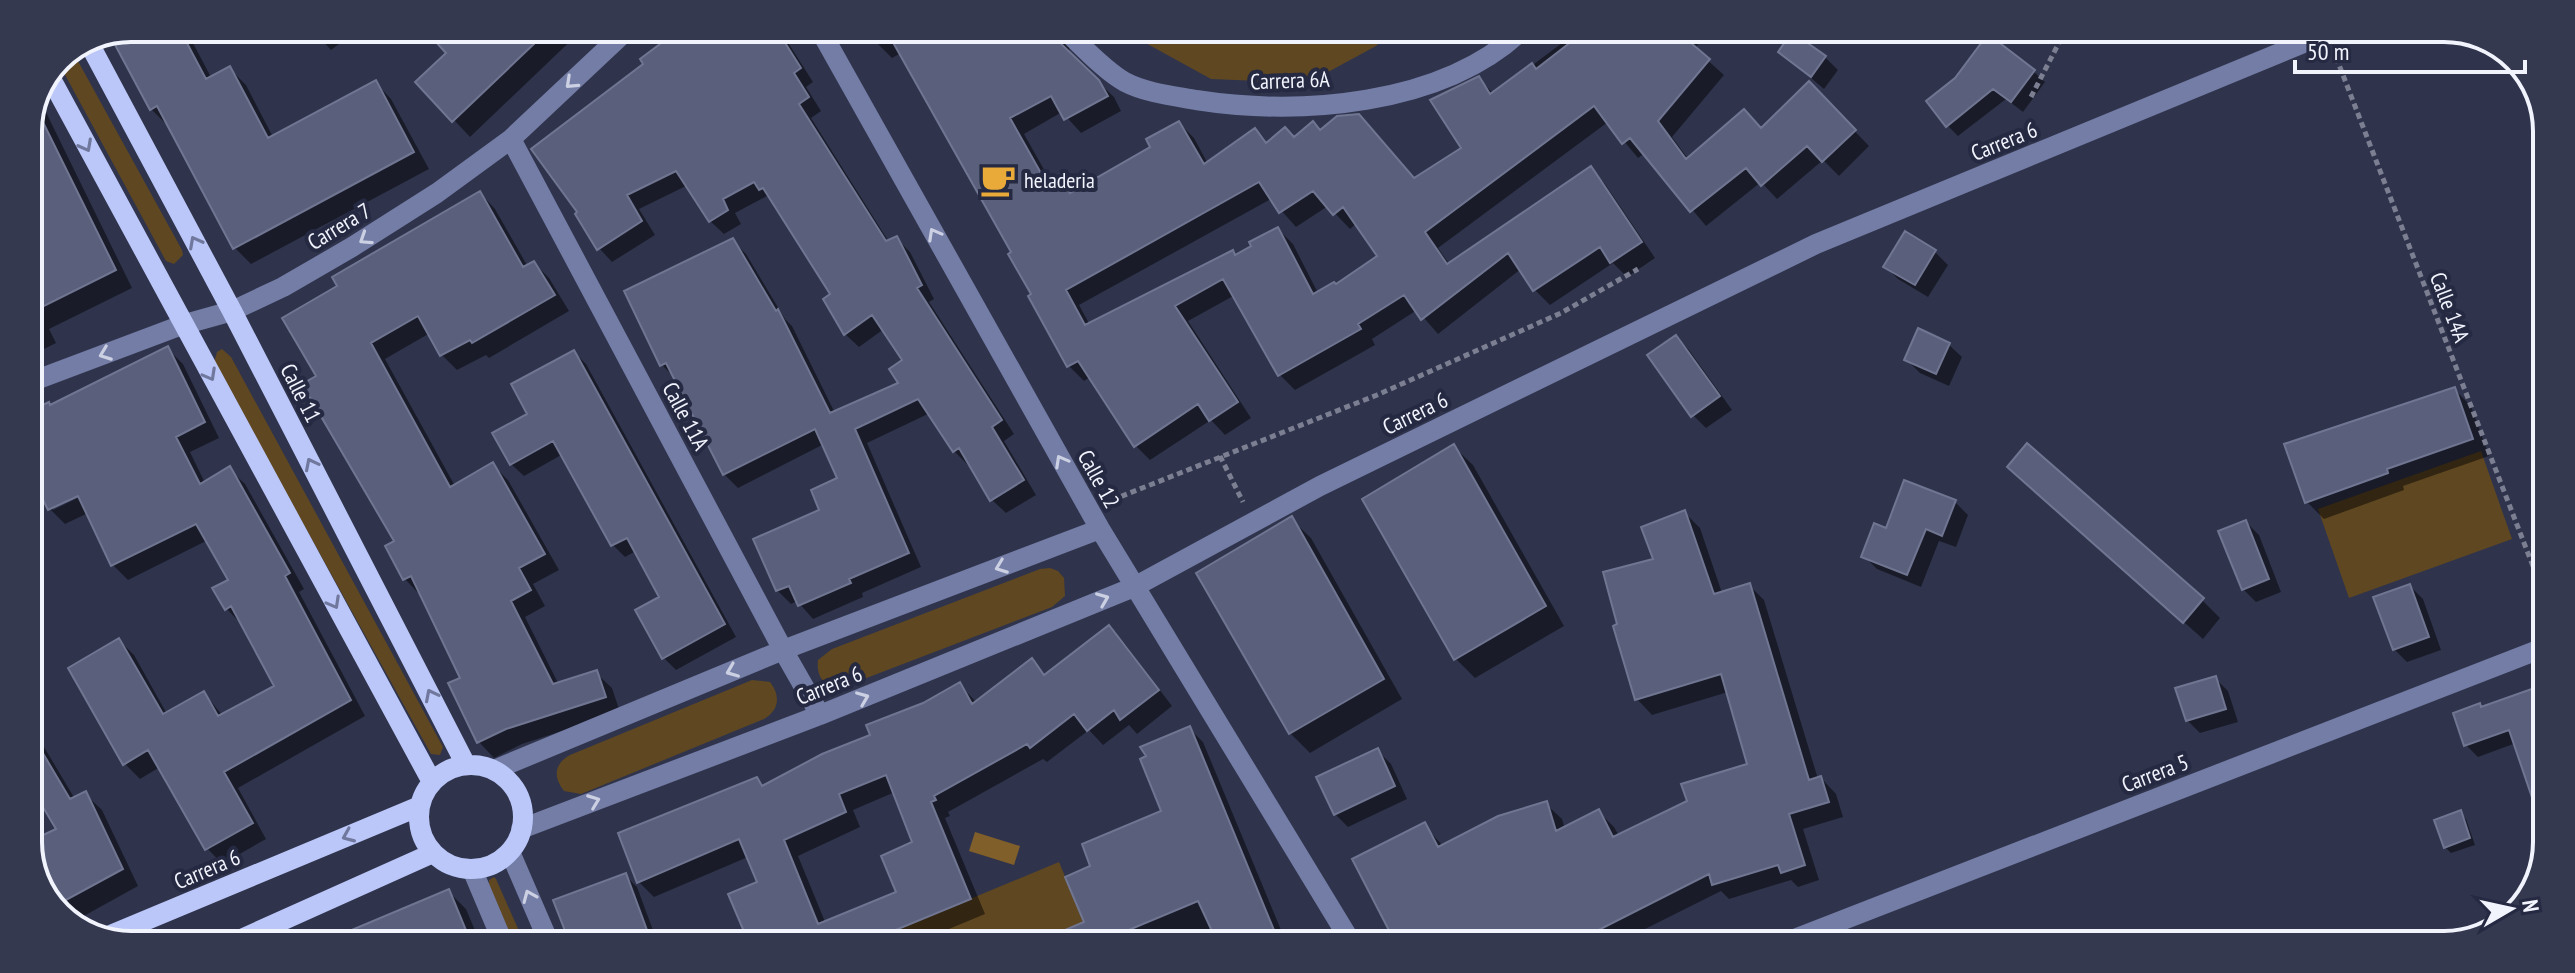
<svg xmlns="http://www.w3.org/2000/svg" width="2575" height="973" viewBox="0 0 2575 973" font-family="'PT Sans Narrow',sans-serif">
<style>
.green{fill:#5f4721}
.water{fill:#805f2a}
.shadow{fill:#0007;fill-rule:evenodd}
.building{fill:#5a607b;stroke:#707692;stroke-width:2;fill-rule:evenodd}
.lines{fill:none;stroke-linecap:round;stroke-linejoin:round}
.path{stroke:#7c7f92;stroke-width:5;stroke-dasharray:6 4;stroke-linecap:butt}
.minor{stroke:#747da6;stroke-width:20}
.major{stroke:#bbc7f9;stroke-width:20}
.oneway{stroke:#ccd0e3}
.oneway2{stroke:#70789d}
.labels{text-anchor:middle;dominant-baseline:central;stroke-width:8;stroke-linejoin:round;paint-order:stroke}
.street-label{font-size:22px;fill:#f1f3fd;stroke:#252941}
.poi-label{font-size:22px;fill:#f1f3fd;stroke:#252941;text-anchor:start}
.rim{fill:none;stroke:#f1f3fd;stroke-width:4}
</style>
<rect width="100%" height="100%" fill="#2f344c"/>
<path class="green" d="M1122,30L1391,31L1376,46L1328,72L1281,82L1211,79Z
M73,52L182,250L183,255L174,264L166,261L57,60Z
M222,349L231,357L443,747L440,755L431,754L214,363L217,352Z
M2481,451L2512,539L2349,598L2318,509Z
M1050,568L1058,571L1064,578L1065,596L1052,607L843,687C825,688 816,678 818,660L832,649L1040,569Z
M752,680L770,682C781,696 779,710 764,719L581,794L564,791C553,777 554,764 570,755Z
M1059,862L1084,922L1036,942L869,941Z
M494,877L496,879L523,940H513L489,887V880Z"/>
<path class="water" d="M975,832L1020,846L1014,865L969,851Z"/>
<path class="shadow" d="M131,28H185L212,79L230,69L246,85L273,137L375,82L391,99L429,169L251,264L235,248L167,125L151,109L126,30Z
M311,28L353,29L355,32L331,50Z
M427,29H594L587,35L582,30L470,137L454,120L449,53Z
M684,29L780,30L813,82L806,87L821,111L811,118L889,242L896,238L910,252L934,299L929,302L1014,434L1004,441L1036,495L1006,513L992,500L970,463L968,465L954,451L930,413L867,443L921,567L862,593L863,597L813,619L797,601L791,604L777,590L840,479L824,444L738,488L724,474L677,380L662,365L732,240L746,254L785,319L792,326L835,413L901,384L905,361L884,329L859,347L845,334L832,294L774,203L767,196L735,213L741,224L724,234L710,221L688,185L639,209L655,235L612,262L599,248L646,65Z
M870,30H1067L1070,55L1114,97L1121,111L1081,133L1062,112L1024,134L1051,182L1060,177L1075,192L1153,148L1179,123L1194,138L1208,164L1255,131L1268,144L1321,132L1419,186L1463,148L1478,78L1494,94L1578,31L1706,32L1695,49L1724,75L1672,137L1689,160L1762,130L1809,84L1869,146L1839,176L1823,160L1777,199L1761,182L1706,226L1645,153L1638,158L1608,122L1438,248L1450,265L1591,169L1605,184L1655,258L1627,277L1613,263L1550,305L1535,290L1521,269L1438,334L1417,310L1372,339L1375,345L1295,390L1280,375L1235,295L1188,321L1251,418L1225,435L1211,420L1150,460L1135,445L1090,377L1084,381L1069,366L1014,253L901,53L892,58L877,43ZM1271,199L1296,227L1328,206L1350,229L1357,223L1380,257L1336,286L1318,293L1293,244L1278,229L1236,256L1090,325L1079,305Z
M1780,52L1825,57L1838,70L1824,89Z
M2034,72L2045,82L2023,112L2006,99L1958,136L1947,125L1957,79Z
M40,100L132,288L49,329L56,343L28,357V125Z
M480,193L495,209L528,267L534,263L549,278L569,311L489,358L486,355L457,370L442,355L430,333L385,359L455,486L493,465L508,480L559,570L533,584L545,606L525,617L559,685L596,673L612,688L620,712L522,744L494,758L479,742L463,679L420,595L405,579L388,547L397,542L318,377L340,286Z
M1935,252L1948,265L1928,297L1898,279L1885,266Z
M1676,337L1689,350L1732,410L1706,428L1693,415Z
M1948,344L1962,357L1949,386L1920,373L1907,360Z
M168,349L183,364L219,438L190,452L205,483L229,469L245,484L304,589L299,592L365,716L238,788L266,839L222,864L207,848L160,767L140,779L124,763L119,640L134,655L167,714L204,693L223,716L277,687L241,624L226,608L231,580L208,540L128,580L113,565L88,513L65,524L50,509L44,497L28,504V415ZM86,490L88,493L53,510V506Z
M574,352L586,364L736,637L676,670L664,658L661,598L636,551L625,557L613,545L563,454L524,476L511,464L530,414Z
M2454,389L2471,406L2489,456L2403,486L2404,490L2324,519L2307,502L2286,445Z
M1453,446L1473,465L1564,626L1475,678L1455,658Z
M2009,467L2202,600L2220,618L2203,639Z
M1955,502L1968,515L1956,547L1939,541L1921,587L1877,569L1864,556L1887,530Z
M1685,513L1700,528L1722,593L1749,585L1764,600L1818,779L1821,778L1836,794L1843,817L1803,829L1819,880L1798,887L1791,880L1729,899L1721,891L1617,943L1397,942L1355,860L1424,825L1443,846L1546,804L1562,819L1565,829L1599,812L1614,827L1619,836L1689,802L1750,765L1728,692L1652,715L1637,699L1655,560Z
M1291,519L1311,538L1402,699L1310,753L1290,733Z
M2246,522L2259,535L2281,592L2256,602L2243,589Z
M2410,586L2423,599L2441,650L2407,662L2394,649Z
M1109,628L1124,643L1172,706L1137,734L1129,725L1103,745L1089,730L1047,762L1043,759L948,812L950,816L945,818L985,914L920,941H750L760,883L748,857L654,897L639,882L757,779L765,787L872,736L960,685L977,703L1032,661L1047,676ZM895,792L915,843L899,894L826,924L798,856L860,827L853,810Z
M2215,678L2228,691L2238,722L2200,733L2187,720Z
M2543,688L2516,743L2478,757L2466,745L2482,709Z
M28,720L75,799L85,794L102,810L138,886L73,922L49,904L28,849L58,829L28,778Z
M1189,728L1203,742L1286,942H1167L1165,934L1145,942H1081L1087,923L1093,867L1164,812Z
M1378,751L1391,764L1407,799L1348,827L1335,814Z
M2460,813L2466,819L2475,845L2451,853L2445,847Z
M625,875L637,887L657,941L664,938L667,941H571Z
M449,892L466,909L479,940H369L363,927Z"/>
<path class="building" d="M139,28H179L206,79L230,66L268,138L376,80L414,152L233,249L157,106L150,110L113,41Z
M424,29H524L536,42L452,122L415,82L446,53Z
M680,29L777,30L801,68L794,73L809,97L799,104L886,241L897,236L922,285L917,288L1002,420L992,427L1024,480L990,501L959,448L953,452L918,399L855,429L909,553L849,579L851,583L798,606L789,586L776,591L753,539L819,510L811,490L837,478L815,429L723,475L666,363L660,366L624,291L733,238L776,311L778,309L830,413L898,383L889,369L902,360L872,315L844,335L823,299L830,294L763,188L759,190L754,182L723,199L728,210L709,222L676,171L627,195L642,221L597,250L575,214L577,212L531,149L643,64L640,59Z
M886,30H1052L1056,39L1099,80L1108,96L1064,120L1051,96L1010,118L1046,182L1060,174L1070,193L1150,147L1146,139L1179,121L1204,164L1255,128L1266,143L1285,127L1294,137L1313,121L1320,130L1337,116L1359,114L1414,178L1461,148L1430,100L1479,76L1490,94L1532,63L1536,69L1585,31L1678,32L1710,59L1658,121L1686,159L1744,109L1761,128L1809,81L1856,130L1822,162L1807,146L1761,186L1746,168L1690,212L1630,138L1622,144L1594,106L1425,232L1447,264L1591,166L1642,242L1610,263L1600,247L1533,291L1508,253L1421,320L1404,295L1358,324L1361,329L1278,376L1223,279L1175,306L1238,402L1209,421L1198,404L1134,447L1078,361L1067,367L1028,296L1031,294L1008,254L1011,252ZM1259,182L1279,213L1313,191L1333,215L1343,207L1377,256L1336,284L1334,282L1313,294L1278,227L1249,242L1251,246L1235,255L1233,250L1085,325L1066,290Z
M1792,32L1826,56L1811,77L1778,52Z
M1988,34L2035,70L2011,102L1993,89L1946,127L1926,101L1955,78Z
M36,108L116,270L28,314V125Z
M480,191L523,267L534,261L555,295L472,343L470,340L440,356L418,316L371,343L450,487L493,462L545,554L519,568L531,590L511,601L553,684L597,670L606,697L506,729L477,743L448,683L460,678L411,576L403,580L385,546L394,541L302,384L316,376L282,318L337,286L332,277Z
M1905,231L1936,250L1915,285L1883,267Z
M1918,328L1950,343L1936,374L1904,360Z
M1676,335L1720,396L1691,417L1647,355Z
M168,346L205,422L176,437L200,484L230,466L290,573L285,576L351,700L224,772L253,823L205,850L148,750L123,765L68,668L119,638L163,714L204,691L218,716L274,686L231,606L225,610L212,588L228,580L196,524L111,566L78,496L48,510L28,469V412L49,402L50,405Z
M574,350L725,624L662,659L635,610L659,597L627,538L611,546L553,441L510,465L492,433L527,414L511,384Z
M2455,387L2473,439L2387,469L2388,473L2305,503L2284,444Z
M2027,443L2204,598L2183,623L2007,467Z
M1454,444L1546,606L1454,660L1362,499Z
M1904,480L1956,500L1942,536L1926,529L1907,575L1861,557L1874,523L1886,528Z
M1685,510L1714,594L1750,583L1809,780L1821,776L1829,802L1789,814L1805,865L1781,873L1778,865L1712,885L1709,874L1573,943L1395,942L1352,859L1425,822L1438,847L1498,816L1547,801L1556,831L1599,809L1613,837L1687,801L1681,784L1747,764L1721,674L1635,700L1613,626L1617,624L1603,572L1653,559L1641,527Z
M1292,516L1384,679L1289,734L1196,573Z
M2246,520L2269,579L2242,590L2218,531Z
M2410,584L2429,637L2393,650L2373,597Z
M1109,625L1159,690L1120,720L1114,710L1087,731L1074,714L1030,748L1027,744L934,796L936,800L931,802L971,899L869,941H748L728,894L757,882L739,839L637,883L618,833L757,777L762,786L822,754L870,735L866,725L923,703L960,682L972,704L1032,658L1044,675ZM886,775L912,842L881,856L896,892L818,924L784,840L846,812L839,794Z
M2216,676L2226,709L2186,721L2175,688Z
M2543,685L2542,815H2538L2509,730L2464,746L2453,713L2480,703L2481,707Z
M1190,726L1276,935L1260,942H1217L1198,901L1100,942H1037L1084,922L1065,877L1090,866L1082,844L1161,811L1140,759L1146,756L1140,747Z
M28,728L70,799L86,791L123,869L53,907L49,904L28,849V842L56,829L28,782Z
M1378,748L1395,786L1334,815L1316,777Z
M2461,810L2470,838L2444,848L2434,820Z
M626,873L651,941H569L553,900Z
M449,889L470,940H328Z"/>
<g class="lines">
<path class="path" d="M2336,57L2543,592
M2031,97L2064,33
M1220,456L1243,502
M1112,500L1377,395L1561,313L1638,269"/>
<path class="minor" d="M820,30L1100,529L1351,942
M1065,30C1082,46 1105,71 1125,82C1146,93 1174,96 1196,100C1299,116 1441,106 1521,31
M511,139L783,650L820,715
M28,383L182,325L232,311L283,287L352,247L437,193L511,139L628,29
M494,770L783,650L1100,529
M521,829L820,715L1134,587L1320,486L1816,244L2328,33
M510,852L548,940
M472,869L502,940
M1784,943L2543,648"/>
<path class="major" d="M90,45L232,311L466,765
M50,77L432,782
M419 817a52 52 0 1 1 104 0a52 52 0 1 1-104 0Z
M101,939L420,806
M239,940L433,853"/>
</g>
<defs><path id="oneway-chevron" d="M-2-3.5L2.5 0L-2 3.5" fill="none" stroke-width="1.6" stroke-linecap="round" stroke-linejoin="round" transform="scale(2)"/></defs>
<g class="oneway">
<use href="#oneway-chevron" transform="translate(571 83) rotate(137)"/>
<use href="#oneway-chevron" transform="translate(934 234) rotate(-119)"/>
<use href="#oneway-chevron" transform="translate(365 239) rotate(147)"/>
<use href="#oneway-chevron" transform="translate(105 354) rotate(159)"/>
<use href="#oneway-chevron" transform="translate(1061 461) rotate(-119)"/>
<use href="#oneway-chevron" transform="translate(1001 567) rotate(159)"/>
<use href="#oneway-chevron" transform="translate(1103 599) rotate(-22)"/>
<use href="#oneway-chevron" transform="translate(732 671) rotate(158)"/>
<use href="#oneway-chevron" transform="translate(863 698) rotate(-22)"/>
<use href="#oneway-chevron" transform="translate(594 801) rotate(-21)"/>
<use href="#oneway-chevron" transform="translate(529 896) rotate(-113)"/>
</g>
<g class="oneway2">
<use href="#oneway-chevron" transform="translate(86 146) rotate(62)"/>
<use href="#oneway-chevron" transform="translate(195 242) rotate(-118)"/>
<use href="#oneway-chevron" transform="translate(210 375) rotate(61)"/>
<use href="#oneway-chevron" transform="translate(311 464) rotate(-117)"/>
<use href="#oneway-chevron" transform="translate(334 603) rotate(61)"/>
<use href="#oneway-chevron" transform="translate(431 695) rotate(-117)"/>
<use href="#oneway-chevron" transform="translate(348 836) rotate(157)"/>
</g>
<defs>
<g id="cafe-bare" transform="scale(2.76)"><path d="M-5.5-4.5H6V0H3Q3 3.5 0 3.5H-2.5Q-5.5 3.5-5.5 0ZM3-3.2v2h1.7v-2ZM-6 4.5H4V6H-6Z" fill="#eaaa39" stroke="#252941" stroke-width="2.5" paint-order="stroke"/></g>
</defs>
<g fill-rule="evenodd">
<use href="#cafe-bare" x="998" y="180"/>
</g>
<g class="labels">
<g class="street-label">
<text transform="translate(1290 80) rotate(-2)">Carrera 6A</text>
<text transform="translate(2004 141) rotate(-22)">Carrera 6</text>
<text transform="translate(339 226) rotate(-31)">Carrera 7</text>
<text transform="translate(2450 307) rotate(69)">Calle 14A</text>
<text transform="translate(301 393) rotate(63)">Calle 11</text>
<text transform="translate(1415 413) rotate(-26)">Carrera 6</text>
<text transform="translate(686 416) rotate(62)">Calle 11A</text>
<text transform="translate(1099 479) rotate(61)">Calle 12</text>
<text transform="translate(829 685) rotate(-22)">Carrera 6</text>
<text transform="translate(2155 773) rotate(-21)">Carrera 5</text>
<text transform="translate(207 869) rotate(-23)">Carrera 6</text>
</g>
<g class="poi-label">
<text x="1024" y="180">heladeria</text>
</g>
</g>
<path d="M0 0H2575V973H0ZM131 42H2444A89 89 0 0 1 2533 131V842A89 89 0 0 1 2444 931H131A89 89 0 0 1 42 842V131A89 89 0 0 1 131 42Z" fill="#353950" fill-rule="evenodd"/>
<path class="rim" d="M131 42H2444A89 89 0 0 1 2533 131V842A89 89 0 0 1 2444 931H131A89 89 0 0 1 42 842V131A89 89 0 0 1 131 42Z"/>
<g transform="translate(2511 909) rotate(81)" stroke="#252941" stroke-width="6" paint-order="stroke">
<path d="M0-6L14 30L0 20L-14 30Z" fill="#f1f3fd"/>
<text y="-12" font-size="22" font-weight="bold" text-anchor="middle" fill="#f1f3fd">N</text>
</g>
<path d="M2295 60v12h230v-12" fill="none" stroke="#f1f3fd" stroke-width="4"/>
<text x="2307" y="60" font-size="24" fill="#f1f3fd" stroke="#252941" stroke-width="6" paint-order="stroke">50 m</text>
</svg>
